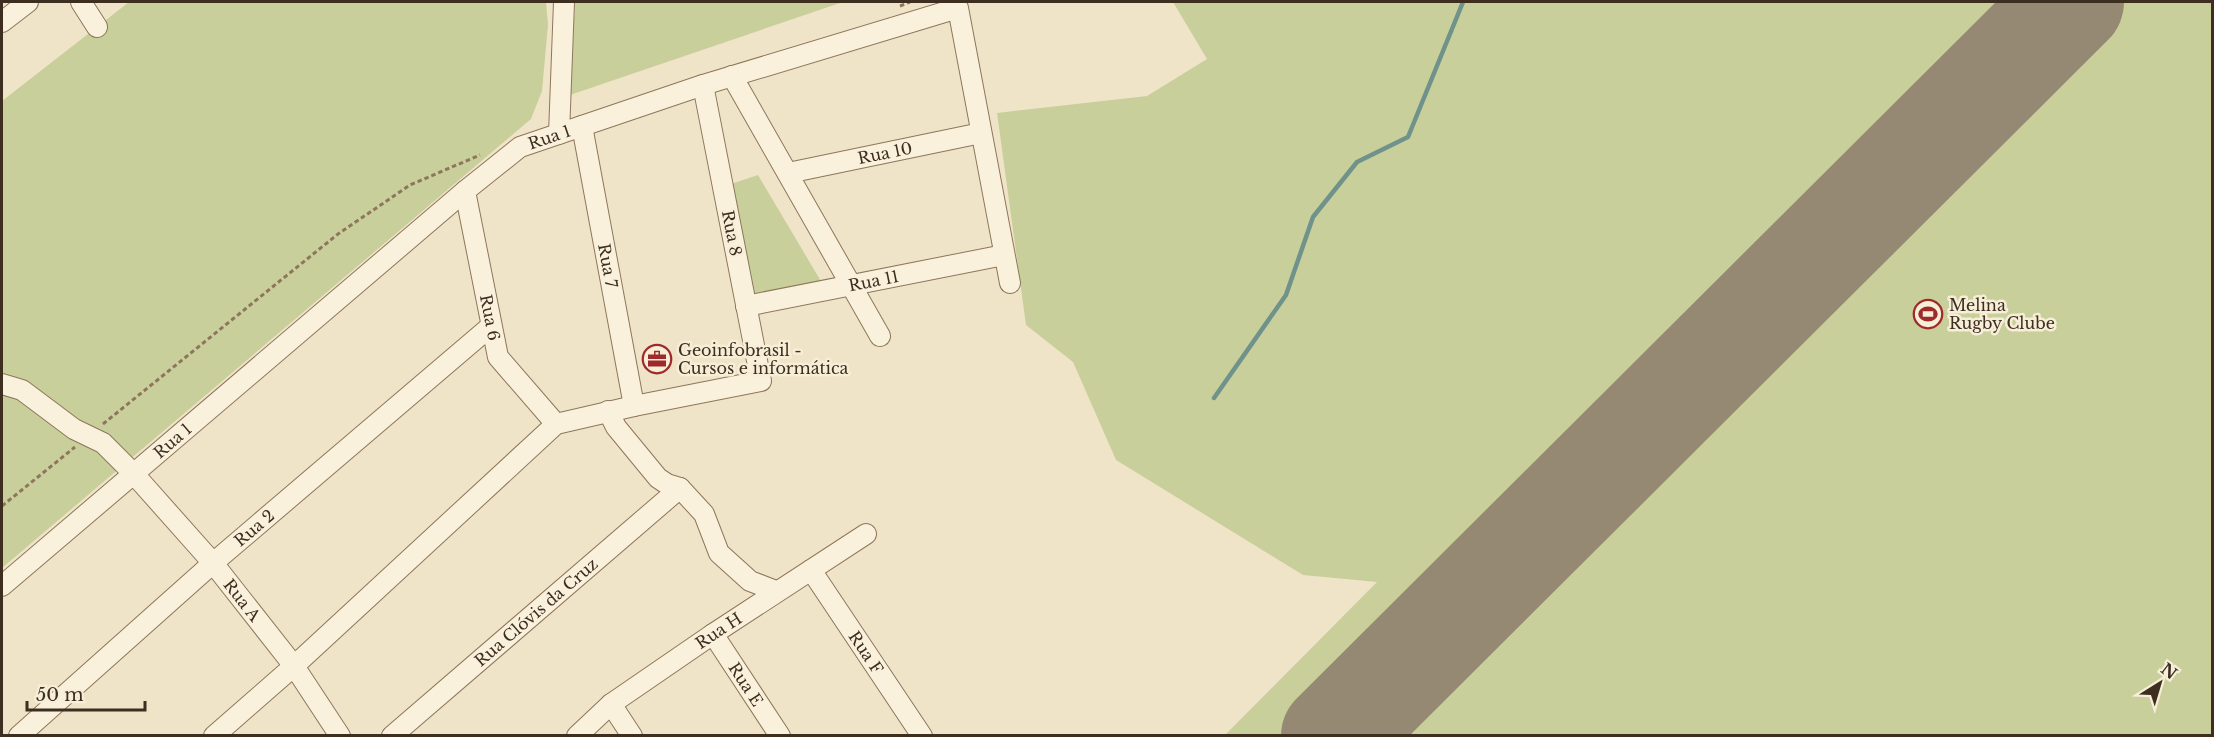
<svg xmlns="http://www.w3.org/2000/svg" width="2214" height="737" viewBox="0 0 2214 737" font-family="'Libre Baskerville',serif">
<style>
.green{fill:#c9cf9b}
.lines{fill:none;stroke-linecap:round;stroke-linejoin:round}
.stream{stroke:#6f938a;stroke-width:4.5}
.runway{stroke:#968974;stroke-width:106}
.minor-casing{stroke:#8d765c;stroke-width:22}
.path{stroke:#8d765c;stroke-width:3;stroke-dasharray:4.5 3;stroke-linecap:butt}
.minor{stroke:#faf1dc;stroke-width:20}
.labels{text-anchor:middle;dominant-baseline:central;stroke-width:5;stroke-linejoin:round;paint-order:stroke}
.street-label{font-size:16px;fill:#3d2e20;stroke:#f7eed8}
.poi-label{font-size:16px;fill:#3d2e20;stroke:#f7eed8;text-anchor:start}
</style>
<rect width="100%" height="100%" fill="#f0e4c8"/>
<path class="green" d="M129,2H546L548,25L542,91L531,119L2,568V101Z
M575,2H843L570,95Z
M1173,2H2212V735H1225L1377,582L1303,575L1116,460L1073,362L1026,325L997,113L1147,96L1207,59Z
M758,175L822,283L751,298L728,185Z"/>
<g class="lines">
<path class="stream" d="M1214,398L1286,295L1313,217L1357,162L1408,137L1463,2"/>
<path class="runway" d="M1334,736L2071,2"/>
<g class="minor-casing">
<g id="minor">
<path d="M81,2L97,27"/>
<path d="M2,22L28,2"/>
<path d="M732,76L880,336"/>
<path id="s1" d="M582,126L634,406"/>
<path d="M559,134L564,2"/>
<path id="s2" d="M788,173L981,133"/>
<path id="s3" d="M465,191L498,357L556,424"/>
<path id="s4" d="M746,306L1004,255"/>
<path id="s5" d="M2,384L22,390L74,429L103,443L133,473L213,563L294,666L340,736"/>
<path d="M608,411L616,427L658,478L667,484L680,488L704,514L719,553L750,581L776,591"/>
<path id="s6" d="M811,570L922,736"/>
<path id="s7" d="M2,586L465,191L520,147L703,85L958,8L1010,283"/>
<path id="s8" d="M713,634L780,736"/>
<path d="M611,704L632,736"/>
<path id="s9" d="M19,736L213,563L491,326"/>
<path d="M214,736L294,666L556,424L634,406L761,381L703,85"/>
<path id="s10" d="M392,736L680,488"/>
<path id="s11" d="M577,736L611,704L713,634L866,534"/>
</g>
</g>
<path class="path" d="M900,6L910,2
M103,424L338,234L410,185L480,155
M2,506L75,447"/>
<use href="#minor" class="minor"/>
</g>
<defs>
<g id="stadium-ring" transform="scale(1.5)"><circle r="9.5" fill="#f7eed8" stroke="#9e2a2b" stroke-width="1.5"/><path d="M0-5a6.5 5 0 1 0 0 10a6.5 5 0 1 0 0-10ZM-3.5-1.8h7v3.6h-7Z" fill="#9e2a2b"/></g>
<g id="office-ring" transform="scale(1.5)"><circle r="9.5" fill="#f7eed8" stroke="#9e2a2b" stroke-width="1.5"/><path d="M-6-3h4V-5.5h4V-3h4V5H-6ZM-1-4.5V-3h2v-1.5ZM-6 0V1H6V0Z" fill="#9e2a2b"/></g>
</defs>
<g fill-rule="evenodd">
<use href="#stadium-ring" x="1928" y="314"/>
<use href="#office-ring" x="657" y="359"/>
</g>
<g class="labels">
<g class="street-label">
<text stroke="none"><textPath href="#s7" startOffset="710">Rua 1</textPath></text>
<text stroke="none"><textPath href="#s2" startOffset="99">Rua 10</textPath></text>
<text transform="translate(732 233) rotate(79)">Rua 8</text>
<text stroke="none"><textPath href="#s1" startOffset="142">Rua 7</textPath></text>
<text stroke="none"><textPath href="#s4" startOffset="130">Rua 11</textPath></text>
<text stroke="none"><textPath href="#s3" startOffset="129">Rua 6</textPath></text>
<text stroke="none"><textPath href="#s7" startOffset="224">Rua 1</textPath></text>
<text stroke="none"><textPath href="#s9" startOffset="314">Rua 2</textPath></text>
<text stroke="none"><textPath href="#s5" startOffset="328">Rua A</textPath></text>
<text stroke="none"><textPath href="#s10" startOffset="190">Rua Clóvis da Cruz</textPath></text>
<text stroke="none"><textPath href="#s11" startOffset="177">Rua H</textPath></text>
<text stroke="none"><textPath href="#s6" startOffset="99">Rua F</textPath></text>
<text stroke="none"><textPath href="#s8" startOffset="60">Rua E</textPath></text>
</g>
<g class="poi-label">
<text x="1949" y="305">Melina<tspan x="1949" dy="18">Rugby Clube</tspan></text>
<text x="678" y="350">Geoinfobrasil -<tspan x="678" dy="18">Cursos e informática</tspan></text>
</g>
</g>
<rect width="2214" height="737" fill="none" stroke="#3d2e20" stroke-width="6"/>
<g transform="translate(2160 683) rotate(37)" stroke="#f7eed8" stroke-width="4.5" paint-order="stroke">
<path d="M0-4.5L10 22L0 15L-10 22Z" fill="#3d2e20"/>
<text y="-9" font-size="16" font-weight="bold" text-anchor="middle" fill="#3d2e20">N</text>
</g>
<path d="M27 701v9h118v-9" fill="none" stroke="#3d2e20" stroke-width="3"/>
<text x="36" y="701" font-size="18" fill="#3d2e20" stroke="#f7eed8" stroke-width="4.5" paint-order="stroke">50 m</text>
</svg>
